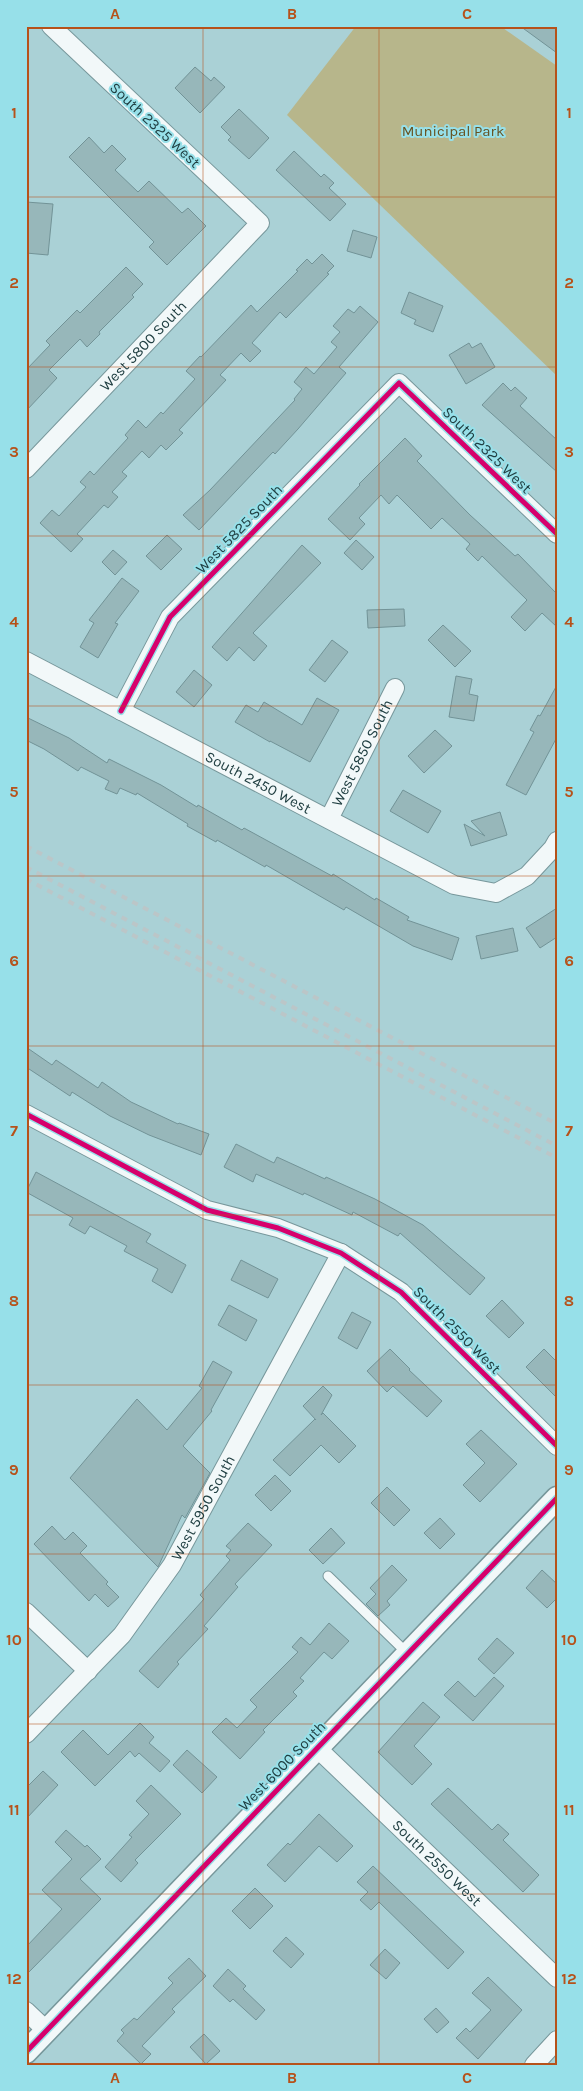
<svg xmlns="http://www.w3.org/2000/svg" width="583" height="2091" viewBox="0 0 583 2091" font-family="Karla,sans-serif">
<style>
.green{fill:#b7b68b}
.building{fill:#97b7ba;stroke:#729397}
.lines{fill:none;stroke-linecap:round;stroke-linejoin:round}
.service-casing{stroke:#77979b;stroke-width:11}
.minor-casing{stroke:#77979b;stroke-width:20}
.tertiary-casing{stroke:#77979b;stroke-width:25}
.service{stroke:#f2f8f9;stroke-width:9}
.minor{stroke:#f2f8f9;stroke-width:18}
.tertiary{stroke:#f2f8f9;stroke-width:22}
.rail{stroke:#bbc6c8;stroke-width:4;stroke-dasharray:6 6;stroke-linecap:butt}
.cycleway-casing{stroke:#97e0e9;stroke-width:8}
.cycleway{stroke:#d6006c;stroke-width:5}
.grid{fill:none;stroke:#b6521a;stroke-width:1;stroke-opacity:0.55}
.labels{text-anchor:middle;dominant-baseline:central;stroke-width:4;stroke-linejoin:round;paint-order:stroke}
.street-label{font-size:15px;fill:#203f42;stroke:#97e0e9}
.park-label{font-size:15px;fill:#675221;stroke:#97e0e9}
.neatline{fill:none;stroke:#b6521a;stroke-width:2}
.grid-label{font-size:16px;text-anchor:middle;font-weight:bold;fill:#b6521a}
</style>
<rect width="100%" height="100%" fill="#aad1d6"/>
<path class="green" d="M356,26H500L557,66V376L287,115Z"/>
<path class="building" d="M520,26H557V53Z
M195,67L211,81L214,77L225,87L200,113L175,88Z
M239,109L269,138L249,159L228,140L231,137L221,127Z
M89,137L104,153L112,145L126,159L115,170L138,192L149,181L182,213L188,208L206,226L167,265L149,247L154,242L69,157Z
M294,151L321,177L324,174L334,183L329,188L346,204L330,221L276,170Z
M26,202L53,204L48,255L26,253Z
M353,230L377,237L371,258L347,251Z
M322,254L334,266L327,273L329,274L286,318L280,312L252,343L261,351L250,362L241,353L220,375L226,380L179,430L183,433L166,450L161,445L149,458L142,451L122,472L127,476L112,492L118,497L108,508L104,505L77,534L83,539L71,552L40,523L52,510L59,516L86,487L80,482L90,471L94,475L128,438L125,435L138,420L146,428L161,412L163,414L195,379L186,371L200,356L201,357L251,305L257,312L298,271L296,270L307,259L312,264Z
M126,267L143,284L132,295L134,297L99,332L100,334L87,347L80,339L49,370L57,378L26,411V370L50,345L46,341L77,310L80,313Z
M409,292L443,306L433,332L414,324L416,320L401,313Z
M360,306L378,322L339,367L346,373L298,429L275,454L273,452L199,530L183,515L210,490L295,400L294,399L302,389L294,382L306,367L314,374L337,347L331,342L340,332L333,326L348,309L354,313Z
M469,343L472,348L481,343L495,367L466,384L449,355Z
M503,383L511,391L515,387L527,398L520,406L557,440V472L482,405Z
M405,438L422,456L417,461L470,515L515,556L518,554L557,594V627L542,613L525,631L511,617L527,600L482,556L478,561L466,549L470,544L442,518L431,529L397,495L389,504L381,495L359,518L365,524L350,540L328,519L360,485L359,484Z
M167,535L182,549L161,570L146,556Z
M356,540L374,557L362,570L344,553Z
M302,545L321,563L253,633L267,646L254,661L239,647L227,661L212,647Z
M113,550L127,562L115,575L102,562Z
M122,578L139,591L115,623L118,624L98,658L80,647L94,623L89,620Z
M404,609L405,626L368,628L367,610Z
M443,625L471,651L455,667L428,640Z
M332,640L348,652L325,682L309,670Z
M194,670L212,685L194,707L176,692Z
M456,676L472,679L469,694L478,696L474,721L449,717Z
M557,685V737L526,795L506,785L534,732L530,730L538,715L540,716Z
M317,698L339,710L310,762L270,741V742L235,722L246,705L258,712L264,702L302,725Z
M26,717L69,738L107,763L109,759L161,785L197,807L198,805L242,830L244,828L332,876L333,874L375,900L376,898L409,917L407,920L459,938L452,960L413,946L346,907L344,910L266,865L265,867L217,840L216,842L187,826L188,824L137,793L136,795L120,788L117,794L105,789L109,781L81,767L78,771L44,749L26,740Z
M435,730L452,746L424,773L408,756Z
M403,790L441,811L428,833L390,811Z
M500,812L507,835L471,846L464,824L485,836L471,821Z
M557,908V937L540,948L526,928Z
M513,928L518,951L481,959L476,936Z
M26,1047L52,1065L56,1060L98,1088L102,1082L131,1102L178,1124L179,1123L209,1134L201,1155L149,1135L110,1116L72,1092L70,1096L26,1067Z
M236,1144L274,1163L277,1157L325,1179L326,1177L375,1199L423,1225L485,1278L470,1295L400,1233L398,1236L353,1212L352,1215L304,1193L303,1195L256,1174L253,1182L224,1167Z
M36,1172L151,1234L146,1242L186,1265L172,1293L152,1281L158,1269L124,1251L127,1246L90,1226L85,1234L69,1225L73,1218L26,1192Z
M241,1260L278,1279L268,1298L231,1280Z
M502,1300L524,1323L509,1338L486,1316Z
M229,1305L257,1320L246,1341L218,1325Z
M352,1312L371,1322L357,1349L338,1338Z
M390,1349L410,1369L409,1370L442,1401L427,1417L393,1386L387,1392L367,1371Z
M544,1349L557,1362V1398L526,1367Z
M213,1361L232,1372L211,1410L212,1411L183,1446L210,1473L185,1518L182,1515L158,1567L70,1478L137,1399L167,1430L202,1388L199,1386Z
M323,1386L332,1395L321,1415L323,1413L356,1446L339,1463L321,1445L290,1476L273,1460L315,1419L316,1420L303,1406Z
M481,1430L517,1464L480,1502L463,1485L485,1463L466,1444Z
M275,1475L291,1491L271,1511L255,1495Z
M387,1487L410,1510L394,1526L371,1503Z
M440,1518L455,1534L440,1549L424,1533Z
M248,1523L272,1545L235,1584L238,1587L204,1626L208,1629L177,1662L179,1664L158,1688L139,1671L204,1599L200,1595L230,1560L226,1556L231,1550L226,1546Z
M52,1526L65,1540L73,1532L87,1546L80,1553L108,1582L106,1584L119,1597L108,1607L95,1594L89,1601L34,1544Z
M331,1528L345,1543L323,1564L309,1550Z
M392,1565L407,1580L387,1601L390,1605L378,1616L366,1604L376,1594L370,1588Z
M542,1570L557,1584V1598L547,1608L526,1588Z
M329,1623L349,1641L332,1659L324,1652L300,1678L304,1681L293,1692L297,1696L263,1730L265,1732L240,1759L212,1732L226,1718L237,1728L257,1707L250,1700L298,1652L292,1647L301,1637L310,1645Z
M497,1638L514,1653L494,1674L478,1659Z
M494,1677L504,1686L473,1721L444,1695L458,1681L475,1697Z
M423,1702L440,1717L414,1746L432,1764L412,1785L378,1752Z
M140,1723L154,1737L149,1743L170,1761L160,1772L139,1753L135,1757L130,1751L95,1786L61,1752L83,1730L108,1755Z
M187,1750L217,1777L202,1793L173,1765Z
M43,1771L58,1785L26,1819V1788Z
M151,1785L181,1814L135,1860L138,1863L121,1882L105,1867L132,1837L129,1835L149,1814L136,1801Z
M448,1788L492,1830L498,1824L509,1834L503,1840L539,1875L523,1892L431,1804Z
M319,1814L353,1846L337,1862L319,1846L285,1882L267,1865L288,1843L290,1845Z
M66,1830L85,1847L87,1845L101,1859L80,1879L101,1899L26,1975V1947L62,1909L42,1890L72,1859L55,1842Z
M373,1866L464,1952L448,1969L379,1902L371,1910L360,1900L368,1892L357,1882Z
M255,1888L273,1906L250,1929L232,1911Z
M286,1937L304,1954L291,1968L273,1951Z
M385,1949L400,1963L386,1979L370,1965Z
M189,1958L206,1976L172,2009L175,2012L142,2046L151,2054L141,2064L117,2041L124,2033L121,2030L134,2018L137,2020L173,1983L168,1978Z
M228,1969L246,1986L243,1989L265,2010L256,2020L233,1999L230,2002L213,1986Z
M488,1977L522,2010L478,2059L456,2038L466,2028L470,2032L491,2010L472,1993Z
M436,2008L449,2022L437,2033L424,2019Z
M204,2034L220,2051L206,2064L190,2047Z"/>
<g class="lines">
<g class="service-casing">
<path id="service" d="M328,1576L408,1654"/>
</g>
<g class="minor-casing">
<g id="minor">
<path id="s1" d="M26,469L260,223L51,26"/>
<path id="s2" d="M26,661L454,885L496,893L527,876L553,848L557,841"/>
<path d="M121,711L170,617L399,383L557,534"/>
<path id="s3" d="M329,819L395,688"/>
<path d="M26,1114L207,1210L278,1228L341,1253L401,1292L557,1446"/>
<path d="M26,1612L88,1671"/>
<path id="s4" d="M26,1734L122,1635L172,1565L341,1253"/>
<path id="s5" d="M317,1748L557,1978"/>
<path d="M26,2011L47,2031"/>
<path d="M534,2065L557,2040"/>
</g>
</g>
<g class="tertiary-casing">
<path id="tertiary" d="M26,2052L557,1498"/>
</g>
<use href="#service" class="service"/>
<use href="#minor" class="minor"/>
<use href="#tertiary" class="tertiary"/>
<path class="rail" d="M26,846L557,1124
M26,867L557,1146
M26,879L557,1158"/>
<g class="cycleway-casing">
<path id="cycleway" d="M121,711L170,617L399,383L557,534
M26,1114L207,1210L278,1228L341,1253L401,1292L557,1446
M26,2052L557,1498"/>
</g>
<use href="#cycleway" class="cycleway"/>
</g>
<path class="grid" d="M203,26V2065M379,26V2065M26,197H557M26,367H557M26,536H557M26,706H557M26,876H557M26,1046H557M26,1215H557M26,1385H557M26,1554H557M26,1724H557M26,1894H557"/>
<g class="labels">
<g class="street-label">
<text transform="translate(155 125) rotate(43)">South 2325 West</text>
<text stroke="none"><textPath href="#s1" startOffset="170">West 5800 South</textPath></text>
<text transform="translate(487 450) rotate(44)">South 2325 West</text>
<text transform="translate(239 529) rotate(-46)">West 5825 South</text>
<text stroke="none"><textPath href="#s3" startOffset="74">West 5850 South</textPath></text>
<text stroke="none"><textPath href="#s2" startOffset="262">South 2450 West</textPath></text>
<text transform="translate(457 1330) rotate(45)">South 2550 West</text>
<text stroke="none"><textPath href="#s4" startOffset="289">West 5950 South</textPath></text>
<text transform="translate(282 1766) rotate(-46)">West 6000 South</text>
<text stroke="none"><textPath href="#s5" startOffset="166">South 2550 West</textPath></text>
</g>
<g class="park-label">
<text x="453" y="131">Municipal Park</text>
</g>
</g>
<rect width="583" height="2091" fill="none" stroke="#97e0e9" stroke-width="55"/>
<rect x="28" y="28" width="528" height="2036" class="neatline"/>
<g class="grid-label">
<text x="115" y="19">A</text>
<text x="292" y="19">B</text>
<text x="467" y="19">C</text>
<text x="14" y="118">1</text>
<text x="569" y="118">1</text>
<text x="14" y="288">2</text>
<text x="569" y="288">2</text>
<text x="14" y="457">3</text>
<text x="569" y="457">3</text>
<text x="14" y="627">4</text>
<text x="569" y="627">4</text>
<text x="14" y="797">5</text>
<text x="569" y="797">5</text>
<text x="14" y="966">6</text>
<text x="569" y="966">6</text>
<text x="14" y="1136">7</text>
<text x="569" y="1136">7</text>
<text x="14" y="1306">8</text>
<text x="569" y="1306">8</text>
<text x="14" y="1475">9</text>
<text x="569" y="1475">9</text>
<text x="14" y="1645">10</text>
<text x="569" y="1645">10</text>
<text x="14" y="1815">11</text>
<text x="569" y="1815">11</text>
<text x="14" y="1984">12</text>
<text x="569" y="1984">12</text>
<text x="115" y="2083">A</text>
<text x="292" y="2083">B</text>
<text x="467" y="2083">C</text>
</g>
</svg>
